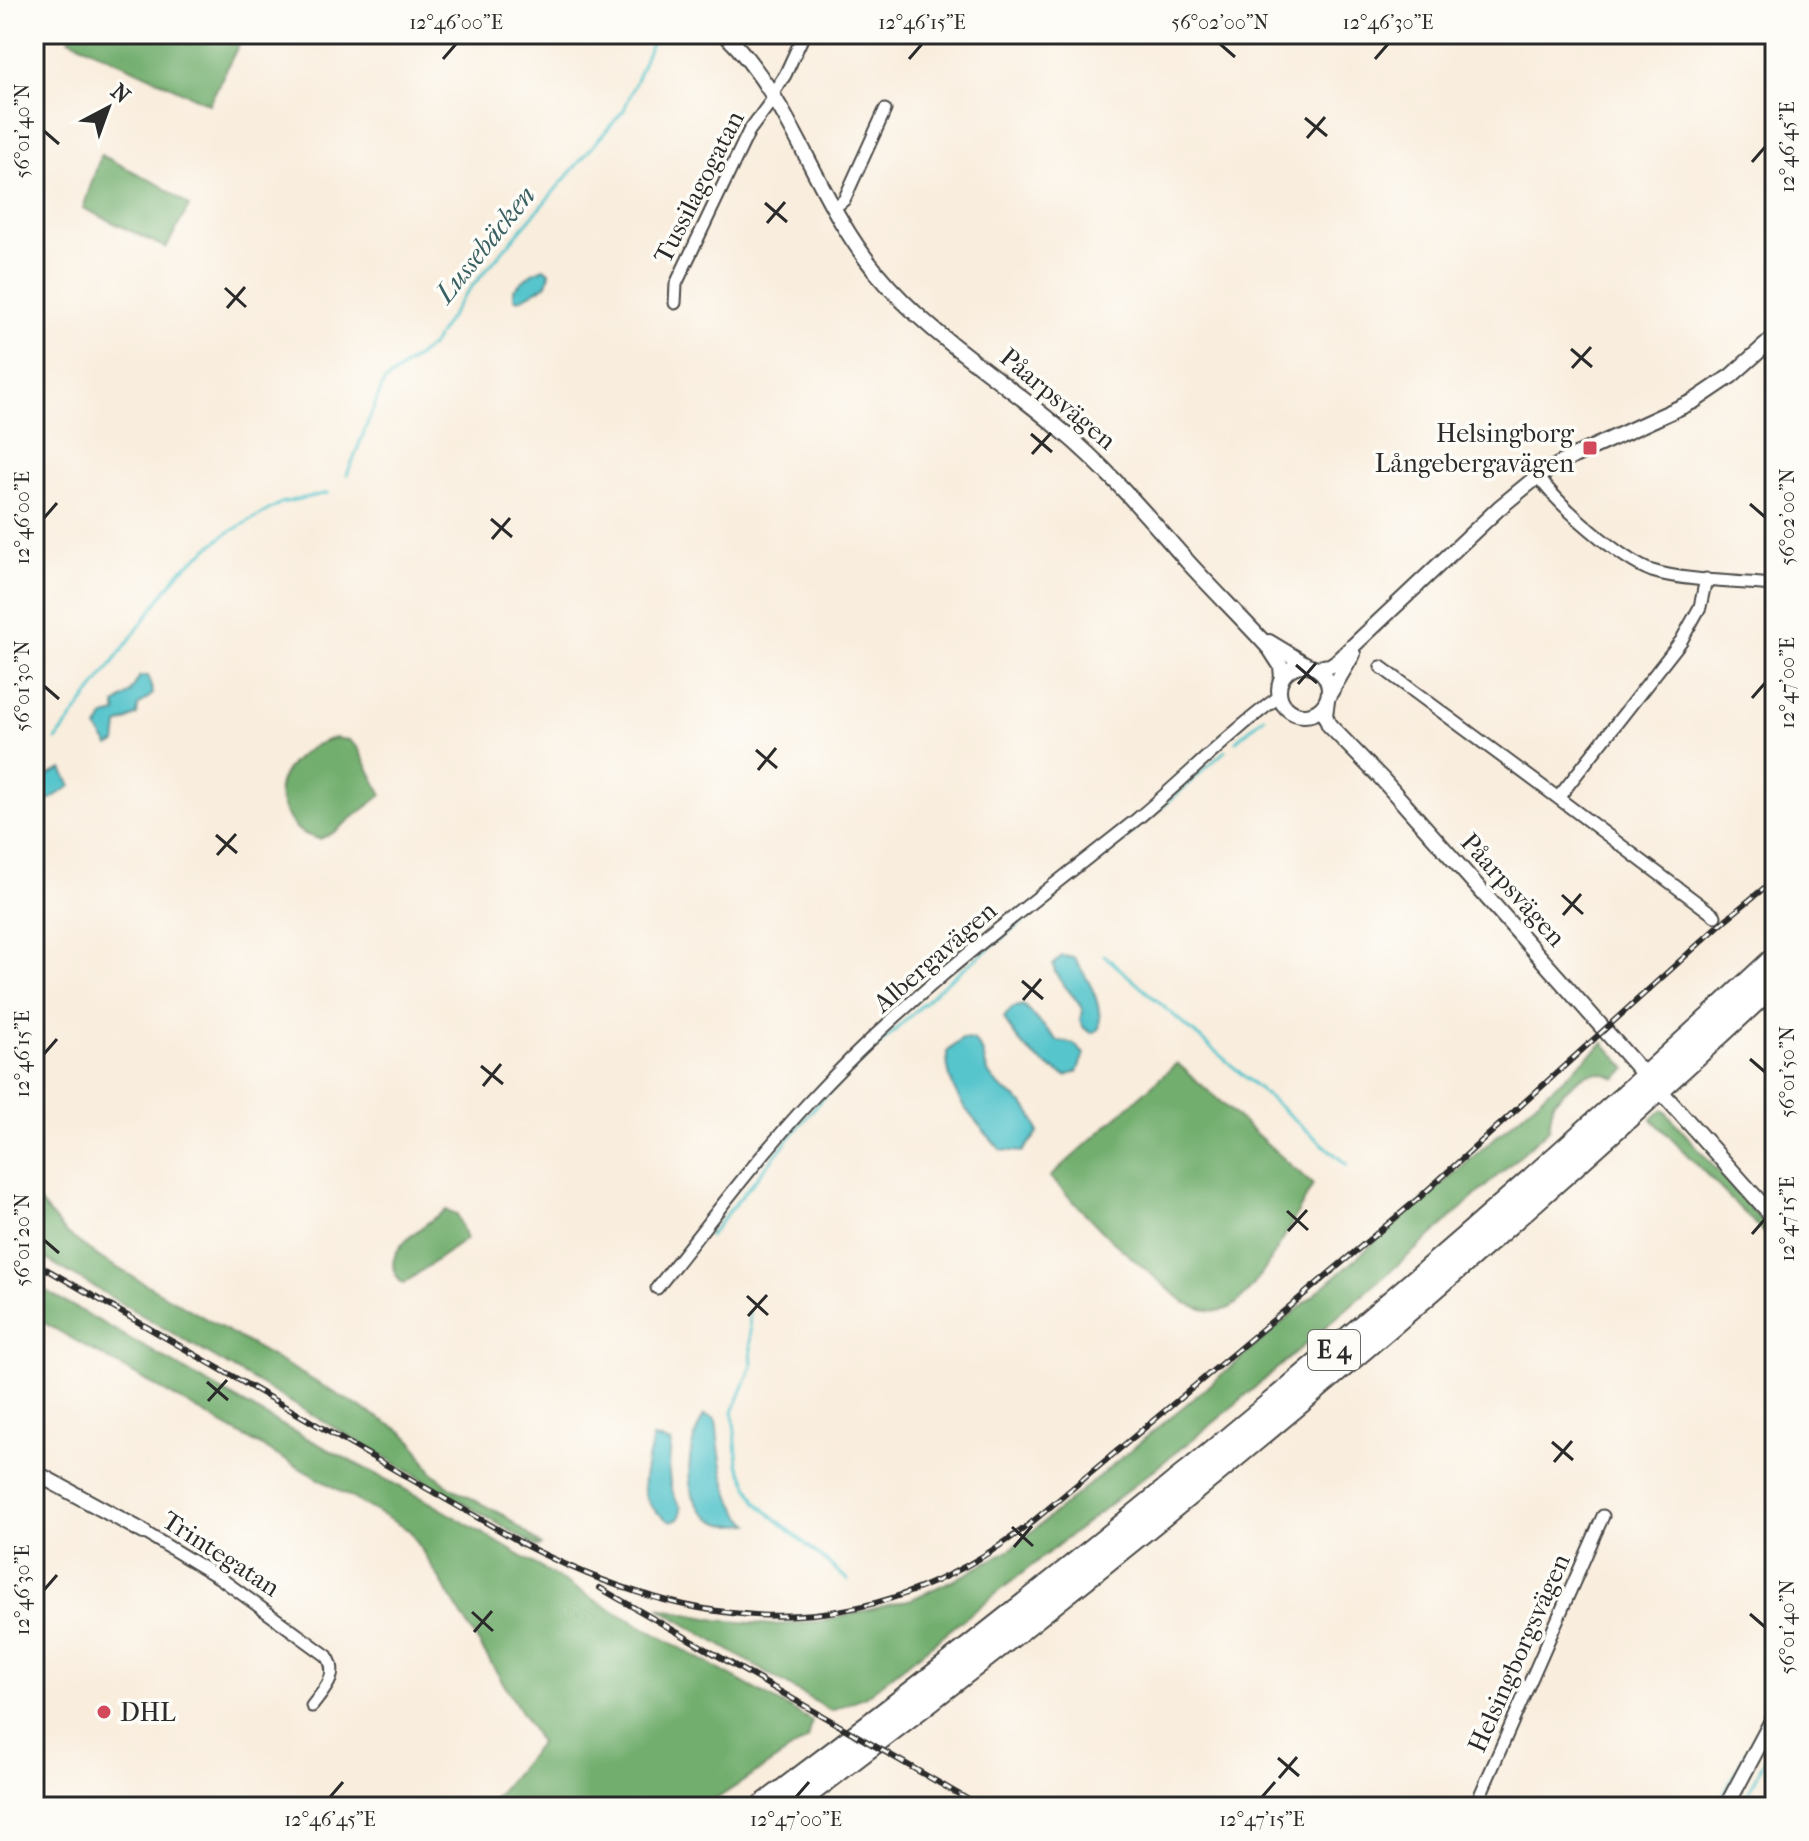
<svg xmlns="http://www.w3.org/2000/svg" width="1809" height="1841" viewBox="0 0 1809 1841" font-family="'IM FELL French Canon',serif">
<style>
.forest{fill:#72ae6e;stroke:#4e6c4c;stroke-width:2}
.water{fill:#57c5cc;stroke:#41787c;stroke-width:2}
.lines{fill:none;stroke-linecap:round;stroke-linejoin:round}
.stream{stroke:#57c5cc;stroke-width:3}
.minor-casing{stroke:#4a4846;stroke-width:15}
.tertiary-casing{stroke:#4a4846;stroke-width:18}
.secondary-casing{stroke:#4a4846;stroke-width:18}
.motorway-casing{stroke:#4a4846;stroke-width:24}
.minor{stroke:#fff;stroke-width:11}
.tertiary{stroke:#fff;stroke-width:14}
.secondary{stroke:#fff;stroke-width:14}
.motorway{stroke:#fff;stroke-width:20}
.rail-casing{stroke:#2b2b2b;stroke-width:6}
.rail{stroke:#fdfcf7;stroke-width:3;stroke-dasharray:9;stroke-linecap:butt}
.ticks{fill:none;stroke:#2b2b2b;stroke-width:3}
.poi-dot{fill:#d1495b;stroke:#fdfcf7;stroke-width:3}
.labels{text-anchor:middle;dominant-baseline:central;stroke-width:7;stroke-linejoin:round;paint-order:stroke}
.shield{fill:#fdfcf7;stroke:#6a6a68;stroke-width:2}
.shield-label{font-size:24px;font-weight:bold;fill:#2b2b2b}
.street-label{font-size:26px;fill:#2b2b2b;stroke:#fdfcf7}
.poi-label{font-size:26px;fill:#2b2b2b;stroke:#fdfcf7;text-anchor:end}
.water-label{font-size:28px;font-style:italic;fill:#3a6163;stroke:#fdfcf7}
.neatline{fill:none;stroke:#2b2b2b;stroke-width:3}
.ticks-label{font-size:20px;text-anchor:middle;fill:#2b2b2b}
</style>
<rect width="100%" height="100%" fill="#fdfcf7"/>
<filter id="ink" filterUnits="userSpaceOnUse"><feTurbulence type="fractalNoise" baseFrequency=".0125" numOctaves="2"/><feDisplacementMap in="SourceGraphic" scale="16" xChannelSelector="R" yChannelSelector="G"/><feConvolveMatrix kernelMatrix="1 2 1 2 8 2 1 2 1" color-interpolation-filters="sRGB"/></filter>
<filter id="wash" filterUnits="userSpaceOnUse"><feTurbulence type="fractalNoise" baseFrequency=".006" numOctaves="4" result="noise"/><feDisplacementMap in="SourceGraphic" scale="32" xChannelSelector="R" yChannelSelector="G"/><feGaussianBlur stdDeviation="1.8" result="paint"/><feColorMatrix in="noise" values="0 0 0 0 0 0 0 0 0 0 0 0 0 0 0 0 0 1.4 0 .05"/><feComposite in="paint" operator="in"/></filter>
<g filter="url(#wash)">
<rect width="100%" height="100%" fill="#f9eddd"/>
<path class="forest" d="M73,34H244L209,104L69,39Z
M101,155L160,185L189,206L166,248L83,208Z
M334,738L349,740L358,748L382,795L333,833L320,839C312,837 303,835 297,829C289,821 277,799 279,788C283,763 312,744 334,738Z
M1604,1043L1627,1069L1616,1078C1584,1064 1576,1082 1553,1102L1549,1129L1422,1244L1217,1420L866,1696L831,1711L658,1608L718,1620L774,1625L824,1621L912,1599L966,1574L1012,1548L1230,1368Z
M1177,1063L1313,1185C1296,1214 1256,1298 1227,1309C1213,1314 1197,1308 1184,1302L1111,1240L1050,1177Z
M1663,1109L1775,1236V1244L1652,1119Z
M34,1196L66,1233L102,1259L403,1432L413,1442L432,1472L450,1487L505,1516L541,1545L538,1547L34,1252Z
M446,1210L457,1214L466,1239L403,1284C371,1254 425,1226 446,1210Z
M34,1284L278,1423L433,1504L607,1607L812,1721L808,1739L704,1807H487L540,1743L410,1531L34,1317Z"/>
<path class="water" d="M544,268L550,273L547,284L519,300L514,298V289L532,273Z
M140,676H148L153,694L138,706L137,715L118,725L116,743L109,746L97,728L105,716L117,713L115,705L130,693Z
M62,769L71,786L34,809V782Z
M1062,956L1074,958C1088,979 1103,1002 1099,1029L1092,1033L1084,1028L1080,1020L1083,1011C1075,993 1057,983 1053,965Z
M1023,1005L1058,1041L1074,1044L1084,1054L1077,1072L1066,1076C1039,1063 1016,1044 1004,1017L1012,1008Z
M962,1039L973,1040C989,1055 981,1060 989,1074C1005,1099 1031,1096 1038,1133L1022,1152L1001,1150C974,1119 946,1096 947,1052Z
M704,1415L716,1419C719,1451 723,1503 750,1524C740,1524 728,1527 718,1522C677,1502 687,1448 704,1415Z
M653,1438L671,1443C668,1468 666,1487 681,1508L680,1518L671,1522C630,1498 645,1477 653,1438Z"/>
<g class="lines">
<path class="stream" d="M347,475L384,382L431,346L463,297L624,110L655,34
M56,740L180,571L226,534L281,503L328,493
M1236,741L1264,717
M1156,813L1225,751
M1071,882L1135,831
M1104,955L1347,1165
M709,1236L819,1102L945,983L1029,917
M749,1312L752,1366L733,1412L738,1464L757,1503L848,1580
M1717,1807L1775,1699
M1742,1807L1775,1738"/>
</g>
</g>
<g filter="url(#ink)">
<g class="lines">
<g class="minor-casing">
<path id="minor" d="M773,93L785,75L804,34
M834,208L844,200L885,110
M675,303L676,284L749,131L775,96
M1538,476C1557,504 1621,560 1652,571C1683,581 1741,582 1775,585
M1706,579L1700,607L1681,641L1558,798L1715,916
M1381,667L1558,798
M657,1288C707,1225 756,1159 811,1100C908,995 1025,908 1137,819C1185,779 1229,733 1280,696
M144,1532L220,1578L327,1656C340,1675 324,1690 312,1706
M1475,1807L1603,1516"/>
</g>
<g class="tertiary-casing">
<path id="tertiary" d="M725,34C794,102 816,200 877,273C929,336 1000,377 1061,430C1108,469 1147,516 1187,561C1214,591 1243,619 1270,649L1281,666L1282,678
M1269,642L1307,665
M1279 690a25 25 0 1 1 50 0a25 25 0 1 1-50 0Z
M1316,668L1330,666L1336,662L1499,508L1538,476L1574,456L1694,401L1731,376L1775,337
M1329,695L1353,654
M1327,701L1325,715L1329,725L1382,779L1640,1070
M1666,1097L1775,1219
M34,1472L144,1532"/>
</g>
<g class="secondary-casing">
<path id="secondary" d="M1726,1807L1775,1715"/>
</g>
<g class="motorway-casing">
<path id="motorway" d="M760,1807C1114,1542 1452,1258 1775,957
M791,1807C1133,1550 1463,1275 1775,983"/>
</g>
<use href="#minor" class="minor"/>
<use href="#tertiary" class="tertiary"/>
<use href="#secondary" class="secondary"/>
<use href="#motorway" class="motorway"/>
<g class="rail-casing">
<path id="rail" d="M34,1262L527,1546
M519,1542C697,1635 865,1652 1031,1523L1419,1198L1724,921L1775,879
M600,1588L981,1807"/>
</g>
<use href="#rail" class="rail"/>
</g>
</g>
<path class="ticks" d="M1220,44L1235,57M443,59L456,44M909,59L922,44M1375,59L1388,44M1305,118L1327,136M44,131L59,144M1307,138L1325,117M1752,162L1765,147M765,203L787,222M767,223L785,202M225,288L246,307M227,308L245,287M1571,349L1592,367M1572,368L1591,347M1031,434L1052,452M1032,454L1051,433M1750,504L1765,517M44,518L57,503M491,519L512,537M492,539L510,518M1296,665L1317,683M1298,684L1316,663M44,686L59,699M1752,698L1765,683M756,750L777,768M758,770L776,748M216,835L237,853M217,855L236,834M1562,895L1583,914M1563,915L1581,894M1022,981L1043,999M1023,1000L1041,979M44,1054L57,1039M1750,1059L1765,1072M481,1066L503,1084M483,1086L501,1064M1287,1211L1308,1230M1288,1231L1307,1210M1752,1234L1765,1219M44,1240L59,1253M747,1296L768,1315M748,1316L767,1295M207,1382L228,1400M208,1401L227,1380M1552,1442L1573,1460M1554,1462L1572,1441M1012,1527L1033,1546M1014,1547L1032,1526M44,1590L57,1575M472,1612L493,1631M1750,1614L1765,1627M474,1632L492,1611M1278,1758L1299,1776M1279,1778L1297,1757M330,1797L343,1782M796,1797L809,1782M1262,1797L1275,1782"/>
<g class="poi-dot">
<rect x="1582" y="440" width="16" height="16" rx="4"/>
<circle cx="104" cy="1712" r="8"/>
</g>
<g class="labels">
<rect class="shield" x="1308" y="1330" width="52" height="40" rx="6"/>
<g class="shield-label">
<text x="1334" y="1350">E 4</text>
</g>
<g class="street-label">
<text transform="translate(699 187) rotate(-63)">Tussilagogatan</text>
<text transform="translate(1058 399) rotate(40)">Påarpsvägen</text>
<text transform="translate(1513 890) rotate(48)">Påarpsvägen</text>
<text transform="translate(935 957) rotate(-41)">Albergavägen</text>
<text transform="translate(221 1554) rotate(33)">Trintegatan</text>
<text transform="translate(1519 1653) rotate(-66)">Helsingborgsvägen</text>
</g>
<g class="poi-label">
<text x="1574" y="433">Helsingborg<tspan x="1574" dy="30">Långebergavägen</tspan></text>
<text x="120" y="1712" text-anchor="start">DHL</text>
</g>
<g class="water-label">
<text transform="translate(485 244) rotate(-51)">Lussebäcken</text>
</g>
</g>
<rect width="1809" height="1841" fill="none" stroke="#fdfcf7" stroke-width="88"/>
<g transform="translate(108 108) rotate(41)" stroke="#fdfcf7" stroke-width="6" paint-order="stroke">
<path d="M0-6L14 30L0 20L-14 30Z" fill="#2b2b2b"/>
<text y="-12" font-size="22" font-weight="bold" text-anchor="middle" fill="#2b2b2b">N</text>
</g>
<rect x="44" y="44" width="1721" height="1753" class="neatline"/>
<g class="ticks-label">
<text x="456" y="29">12°46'00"E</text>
<text x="922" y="29">12°46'15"E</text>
<text x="1220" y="29">56°02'00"N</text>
<text x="1388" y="29">12°46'30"E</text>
<text transform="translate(22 131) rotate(-90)" y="7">56°01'40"N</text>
<text transform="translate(1787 147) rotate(-90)" y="7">12°46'45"E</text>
<text transform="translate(1787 517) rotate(-90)" y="7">56°02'00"N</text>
<text transform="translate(22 518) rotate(-90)" y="7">12°46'00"E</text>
<text transform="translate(1787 683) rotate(-90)" y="7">12°47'00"E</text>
<text transform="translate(22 686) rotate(-90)" y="7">56°01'30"N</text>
<text transform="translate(22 1054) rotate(-90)" y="7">12°46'15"E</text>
<text transform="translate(1787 1072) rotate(-90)" y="7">56°01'50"N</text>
<text transform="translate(1787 1219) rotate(-90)" y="7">12°47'15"E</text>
<text transform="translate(22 1240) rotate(-90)" y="7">56°01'20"N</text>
<text transform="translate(22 1590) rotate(-90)" y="7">12°46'30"E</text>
<text transform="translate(1787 1627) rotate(-90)" y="7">56°01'40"N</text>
<text x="330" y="1826">12°46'45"E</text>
<text x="796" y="1826">12°47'00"E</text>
<text x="1262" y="1826">12°47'15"E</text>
</g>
</svg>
